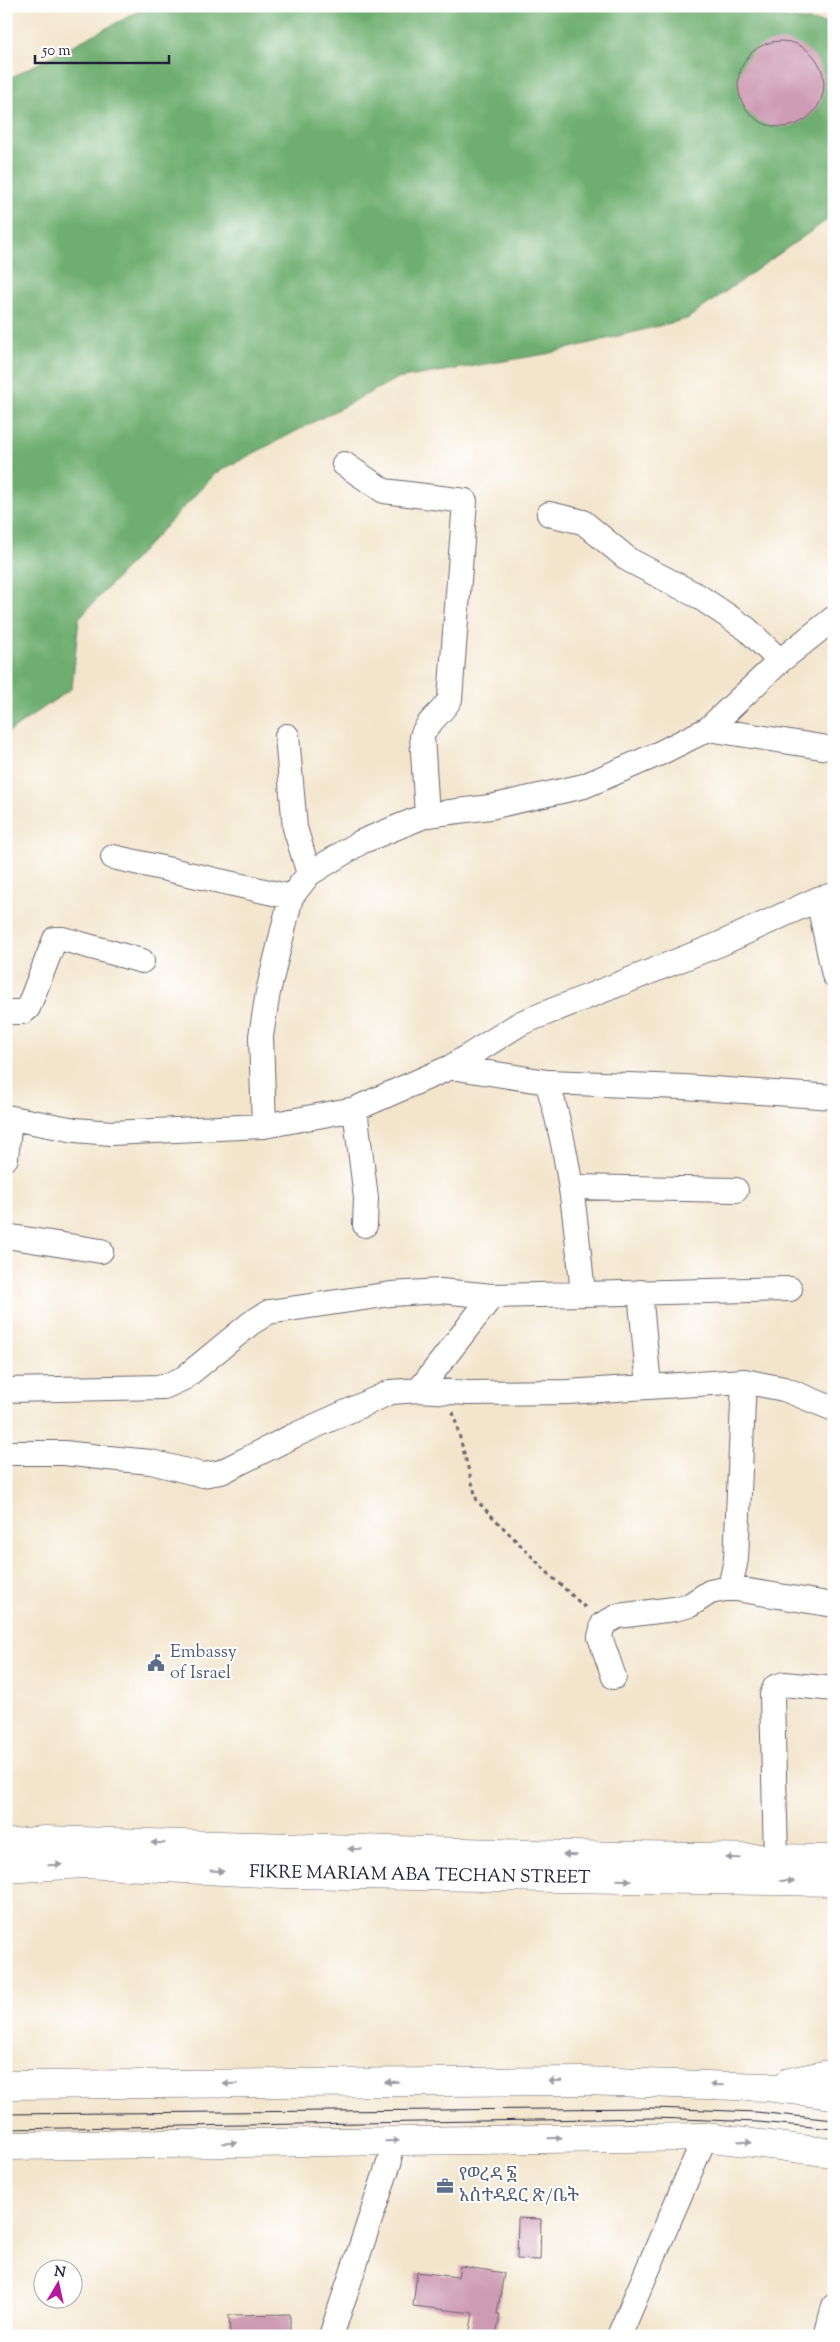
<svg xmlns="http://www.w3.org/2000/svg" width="840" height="2342" viewBox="0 0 840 2342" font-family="'Sorts Mill Goudy','Noto Serif Ethiopic',serif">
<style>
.forest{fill:#6eae6f;stroke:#486855}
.building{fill:#ce9bb4}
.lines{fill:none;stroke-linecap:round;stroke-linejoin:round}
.minor-casing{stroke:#6b666e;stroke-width:26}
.major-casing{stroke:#6b666e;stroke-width:29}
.path{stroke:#6b666e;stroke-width:3;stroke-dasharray:4 4;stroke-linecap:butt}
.minor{stroke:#fff;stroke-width:24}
.major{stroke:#fff;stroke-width:28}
.tram{stroke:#22223b;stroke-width:1}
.oneway{fill:#9c9ca7}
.labels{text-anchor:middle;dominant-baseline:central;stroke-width:4;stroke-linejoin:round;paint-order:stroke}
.service-label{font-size:18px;fill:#4e5e75;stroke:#fff;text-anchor:start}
.street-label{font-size:18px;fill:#22223b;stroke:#fff}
</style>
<rect width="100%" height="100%" fill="#fff"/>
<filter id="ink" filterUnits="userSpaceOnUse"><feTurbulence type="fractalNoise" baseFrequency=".02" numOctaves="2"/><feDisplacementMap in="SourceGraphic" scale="10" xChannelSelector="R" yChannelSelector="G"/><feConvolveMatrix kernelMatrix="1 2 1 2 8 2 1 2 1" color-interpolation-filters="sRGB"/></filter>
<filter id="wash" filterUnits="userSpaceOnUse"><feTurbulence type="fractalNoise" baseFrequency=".0096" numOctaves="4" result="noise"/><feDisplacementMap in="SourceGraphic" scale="20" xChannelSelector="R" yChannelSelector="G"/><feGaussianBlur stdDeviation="1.12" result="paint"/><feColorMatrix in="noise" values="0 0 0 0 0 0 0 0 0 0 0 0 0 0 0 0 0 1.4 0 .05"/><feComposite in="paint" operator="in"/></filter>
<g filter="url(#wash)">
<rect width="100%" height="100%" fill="#f3e5cc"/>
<path class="forest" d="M149,6H771L772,16L834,24V215L687,319L546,354L396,379L216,473L79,618L72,688L6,734V80Z"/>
<g id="blocks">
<path class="building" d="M738 84a43 43 0 1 1 86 0a43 43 0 1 1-86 0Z
M518,2218L541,2219L540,2260L517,2259Z
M460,2266L504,2273L497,2314H500L496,2336H469L473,2313L413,2306L417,2272L458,2277Z
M290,2314V2336H230L229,2315Z"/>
</g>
</g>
<g filter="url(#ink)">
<use href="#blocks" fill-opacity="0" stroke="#6b666e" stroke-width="1"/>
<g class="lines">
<g class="minor-casing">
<path id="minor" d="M344,464L384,491L465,501L450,699C442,714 427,721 422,736L427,815
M549,514L583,522L629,560L698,596L747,629L780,661
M708,729L834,749
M287,736L295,828L309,874
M113,857L291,897
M818,899L834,975
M6,1012H23L28,1008L55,939H63L142,961
M451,1067L521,1023L720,944L818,899L834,895
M355,1109L366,1198L365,1225
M6,1117L75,1130L111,1133L264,1126L355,1109L451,1067L547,1082L683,1087L834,1097
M264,1126L261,1036L268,992L291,897L309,874L361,842L427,815L490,807L584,786L658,754L708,729L780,661L834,618
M6,1158L10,1118
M572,1187L736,1190
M6,1236L101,1251
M640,1292L649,1386
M583,1294L790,1289
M744,1381L736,1559L730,1588L834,1605
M6,1390L164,1387L184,1378L251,1323L269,1312L391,1294L441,1291L492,1296L583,1294C576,1222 569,1150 547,1082
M419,1390L469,1393L567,1392L744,1381L784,1389L834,1409
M6,1453H64L108,1458L151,1462L203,1475L221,1472L293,1436L391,1392L419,1390L492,1296
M614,1677L600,1637L603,1624L618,1616L674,1609L690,1605L710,1592L730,1588
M776,1858L772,1695L775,1687L784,1684L834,1689
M331,2336L390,2160
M619,2336L705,2137
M826,2336L834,2306"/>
</g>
<g class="major-casing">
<path id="major" d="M6,1844L45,1840L570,1855L834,1859
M6,1869L83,1864L283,1874L834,1882
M789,2082L834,2073
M6,2085L583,2081L766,2087L834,2095
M6,2146L705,2137L834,2153"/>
</g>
<path class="path" d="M453,1412L477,1501L553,1578L588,1610"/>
<use href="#minor" class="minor"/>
<use href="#major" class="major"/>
<path class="tram" d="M6,2114L655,2108L756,2112L834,2120
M6,2129L656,2118L758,2122L834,2129"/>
</g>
<defs><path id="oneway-solid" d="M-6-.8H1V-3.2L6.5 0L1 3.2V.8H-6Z" transform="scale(1.25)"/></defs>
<g class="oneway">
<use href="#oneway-solid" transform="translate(158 1843) rotate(-178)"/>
<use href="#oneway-solid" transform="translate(355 1849) rotate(-178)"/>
<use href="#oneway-solid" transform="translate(570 1855) rotate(-179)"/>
<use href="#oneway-solid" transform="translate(733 1858) rotate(-179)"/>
<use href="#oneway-solid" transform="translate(55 1865) rotate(-2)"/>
<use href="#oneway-solid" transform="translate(217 1871) rotate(3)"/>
<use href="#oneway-solid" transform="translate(624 1880) rotate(1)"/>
<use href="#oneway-solid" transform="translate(787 1881) rotate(1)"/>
<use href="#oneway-solid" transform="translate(555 2081) rotate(179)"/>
<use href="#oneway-solid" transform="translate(392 2082) rotate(179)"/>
<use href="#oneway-solid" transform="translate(230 2084) rotate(179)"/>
<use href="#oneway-solid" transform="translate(717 2085) rotate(-178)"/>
<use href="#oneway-solid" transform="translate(555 2138) rotate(-1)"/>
<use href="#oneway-solid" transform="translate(392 2141) rotate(-1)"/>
<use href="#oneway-solid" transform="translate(745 2142) rotate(7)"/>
<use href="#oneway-solid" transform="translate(230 2143) rotate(-1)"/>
</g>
</g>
<defs>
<g id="civic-bare" transform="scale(1.35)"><path d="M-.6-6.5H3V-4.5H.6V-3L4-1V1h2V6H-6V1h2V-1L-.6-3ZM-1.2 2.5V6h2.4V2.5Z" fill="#5c6f8a" stroke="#fff" stroke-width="2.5" paint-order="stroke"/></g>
<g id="office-bare" transform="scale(1.35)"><path d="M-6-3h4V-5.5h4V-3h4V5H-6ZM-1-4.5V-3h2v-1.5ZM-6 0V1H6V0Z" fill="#5c6f8a" stroke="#fff" stroke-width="2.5" paint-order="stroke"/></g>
</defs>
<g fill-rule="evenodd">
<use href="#civic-bare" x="156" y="1663"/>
<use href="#office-bare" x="445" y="2186"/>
</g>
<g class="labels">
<g class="service-label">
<text x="170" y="1653">Embassy<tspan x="170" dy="21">of Israel</tspan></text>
<text x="459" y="2176">የወረዳ ፮<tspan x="459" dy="21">አስተዳደር ጽ/ቤት</tspan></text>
</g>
<g class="street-label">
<text transform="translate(420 1876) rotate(1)">FIKRE MARIAM ABA TECHAN STREET</text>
</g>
</g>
<rect width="840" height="2342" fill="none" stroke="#fff" stroke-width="25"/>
<g transform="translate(58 2284) rotate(9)"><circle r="24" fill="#ffffff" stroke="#a7a7b1"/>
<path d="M0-4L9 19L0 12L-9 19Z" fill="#b5179e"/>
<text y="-8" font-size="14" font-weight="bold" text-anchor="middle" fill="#22223b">N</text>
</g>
<path d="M35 55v8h134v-8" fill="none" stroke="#22223b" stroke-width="2.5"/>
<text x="42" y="55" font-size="15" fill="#22223b" stroke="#ffffff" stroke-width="4" paint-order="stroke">50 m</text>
</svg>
